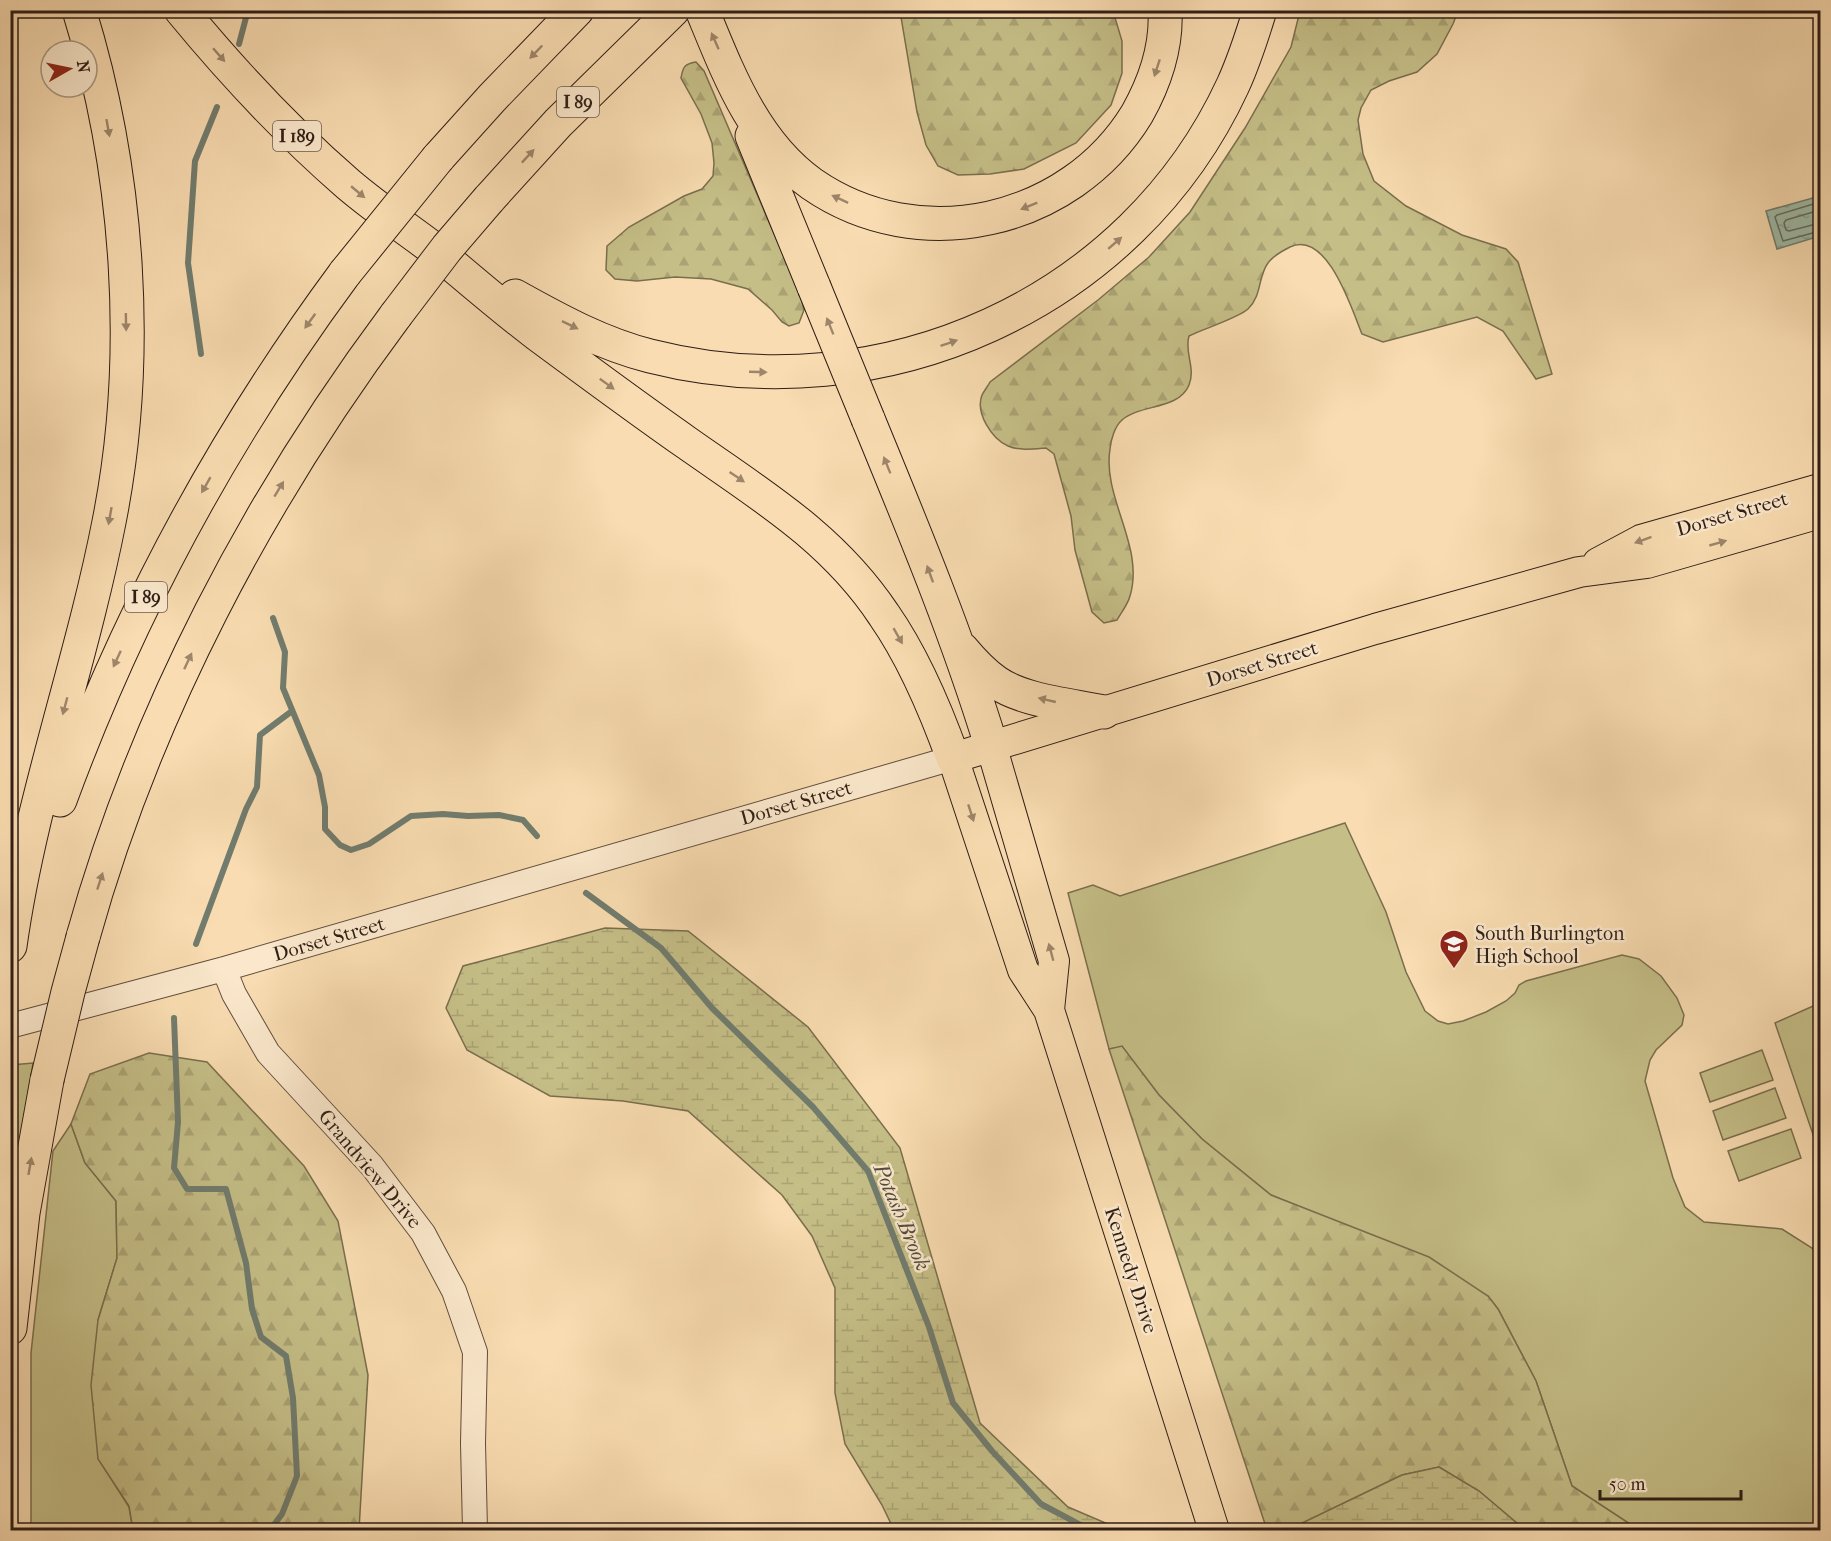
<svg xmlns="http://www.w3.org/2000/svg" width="1831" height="1541" viewBox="0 0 1831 1541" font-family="'IM FELL French Canon',serif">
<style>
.grass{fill:#c5be87;stroke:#7a6e4e;stroke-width:1.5}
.forest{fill:url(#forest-firs);stroke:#7a6e4e;stroke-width:1.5}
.wetland{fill:url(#wetland-marsh);stroke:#7a6e4e;stroke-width:1.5}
.water{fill:url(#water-ripples);stroke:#717c6e;stroke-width:1.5}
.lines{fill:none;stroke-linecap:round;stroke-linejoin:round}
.shore{stroke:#666c60;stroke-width:1.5}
.stream{stroke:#717c6e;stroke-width:6}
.minor-casing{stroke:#614d3d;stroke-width:26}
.major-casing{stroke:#2e1d16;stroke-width:32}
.highway-casing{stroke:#2e1d16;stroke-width:35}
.minor{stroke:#fbe8cc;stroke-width:24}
.major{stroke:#f9dcb1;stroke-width:30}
.highway{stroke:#f9dcb1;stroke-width:33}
.highway-bridge-casing{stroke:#2e1d16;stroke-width:35;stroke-linecap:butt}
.highway-bridge{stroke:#f9dcb1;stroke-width:33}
.oneway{fill:#9e866b}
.labels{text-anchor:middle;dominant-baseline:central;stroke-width:5;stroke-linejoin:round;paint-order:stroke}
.shield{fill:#fbe8cc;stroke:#6c5a4d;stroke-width:1.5}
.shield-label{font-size:18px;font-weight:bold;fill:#2e1d16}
.street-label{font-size:20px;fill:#2e1d16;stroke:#fbe8cc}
.poi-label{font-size:20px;fill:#2e1d16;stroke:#fbe8cc;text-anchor:start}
.water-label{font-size:21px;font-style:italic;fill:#504d42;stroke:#fbe8cc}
</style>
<defs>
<pattern id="forest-firs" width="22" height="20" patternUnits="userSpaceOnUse" patternTransform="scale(1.5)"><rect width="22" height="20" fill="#c5be87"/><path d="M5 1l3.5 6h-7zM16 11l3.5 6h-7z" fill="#aaa374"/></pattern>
<pattern id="wetland-marsh" width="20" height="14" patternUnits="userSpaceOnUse" patternTransform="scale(1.5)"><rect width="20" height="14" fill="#c5be87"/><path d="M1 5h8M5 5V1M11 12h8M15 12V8" fill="none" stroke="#aaa374"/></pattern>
<pattern id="water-ripples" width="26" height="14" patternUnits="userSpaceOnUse" patternTransform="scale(1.5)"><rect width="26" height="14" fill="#9ebca9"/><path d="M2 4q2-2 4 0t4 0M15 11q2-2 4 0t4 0" fill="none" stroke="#88a191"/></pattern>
</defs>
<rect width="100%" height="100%" fill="#f9dcb1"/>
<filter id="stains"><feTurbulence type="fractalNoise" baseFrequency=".00333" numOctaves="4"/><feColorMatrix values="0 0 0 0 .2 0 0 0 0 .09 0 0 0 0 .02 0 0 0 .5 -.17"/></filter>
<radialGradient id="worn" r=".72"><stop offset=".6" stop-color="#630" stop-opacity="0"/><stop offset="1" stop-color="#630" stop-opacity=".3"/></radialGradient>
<path class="grass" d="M1345,823L1386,912L1406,972L1425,1011L1438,1021L1448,1024L1463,1021L1486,1012L1506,1001L1515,993L1519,985L1526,981L1622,955L1639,959L1661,976L1677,998L1684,1015L1682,1025L1656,1050L1650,1060L1645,1081L1673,1178L1685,1207L1704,1222L1782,1229L1812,1248L1820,1259V1530H1639L1572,1486L1536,1381L1498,1309L1488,1296L1334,1221L1271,1195L1202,1139L1159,1095L1122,1047L1109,1049L1068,893L1093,885L1120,896Z
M1820,1003V1155L1775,1023Z
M1762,1050L1773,1080L1710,1102L1700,1073Z
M33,1063L11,1204V1065Z
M1775,1088L1786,1118L1723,1140L1713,1111Z
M71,1124L85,1163L116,1201L117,1258L98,1320V1458L129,1507L133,1530H31V1353L53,1151Z
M1791,1129L1801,1158L1739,1181L1728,1151Z"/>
<path class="forest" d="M900,11H1113L1122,41V73L1111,105L1076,143L1024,169L990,174L958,175L938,166L926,145L917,112Z
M1300,11H1458L1453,24L1437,54L1417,72L1389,81L1371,90L1361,108L1358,120L1363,154L1374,181L1406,206L1462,235L1506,249L1518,262L1552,374L1536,379L1503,331L1477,317L1383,342L1362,334C1352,310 1327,229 1290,247C1282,251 1273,256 1268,263C1258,276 1262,296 1248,309C1238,318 1203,329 1189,336C1184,352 1196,368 1189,385C1179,410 1140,404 1122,420C1115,426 1111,439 1110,449C1102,498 1145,546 1130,596C1128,604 1121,613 1117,620L1104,623L1092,612L1075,550L1071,516L1054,454L1046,448C1034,449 1020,451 1008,446C992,439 975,413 982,395C984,391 988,386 990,382L1098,300L1149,257L1190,212L1245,128L1291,47Z
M696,62L704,71L800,294L804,310L799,323L789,326L782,322L772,310L748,289L711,279L675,277L637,281L615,279L606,270L607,246L629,227L684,196L702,189L713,176L714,163L712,143L701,114L681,78C683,67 684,64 696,62Z
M1122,1046L1159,1095L1202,1139L1271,1195L1429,1257L1488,1296L1498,1309L1536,1381L1572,1486L1639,1530H1525L1479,1491L1439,1467L1402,1475L1292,1528L1267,1530L1109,1049Z
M149,1053L207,1062L304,1166L338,1221L368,1375L359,1530H133L129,1506L98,1459L91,1385L98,1320L117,1258L116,1201L85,1163L71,1124L90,1074Z"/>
<path class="wetland" d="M605,928L688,931L808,1027L900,1148L980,1423L1068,1507L1122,1530H894L882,1505L845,1444L835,1393V1288L812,1236L782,1195L688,1111L623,1101L550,1096L467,1050L446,1008L463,966Z
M1439,1467L1479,1491L1525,1530H1275L1292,1528L1402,1475Z"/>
<path class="water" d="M1820,196V236L1777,249L1766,211Z"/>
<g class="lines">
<path class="shore" d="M1820,202L1777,215L1775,217L1783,241L1820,231
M1820,210L1786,220L1784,223L1786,230L1789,231L1820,223"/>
<path class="stream" d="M239,44L248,10
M201,354L188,263L195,161L217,107
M273,618L285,652L283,688L319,775L325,807V829L340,845L351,850L369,844L411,816L443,814L468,816L499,815L523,820L537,836
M586,893L661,948L712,1008L813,1107L868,1171L929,1327L953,1403L992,1451L1041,1504L1090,1530
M196,944L246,809L257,787L260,735L292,711
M174,1018L178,1122L174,1168L187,1189H226L246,1263L252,1309L261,1337L286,1356L293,1398L297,1476L282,1514L270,1530"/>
<g class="minor-casing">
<path id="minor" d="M224,969L234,994L268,1053L372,1166L423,1233L454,1291L475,1352L473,1443L475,1530
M10,1026L224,969L953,758"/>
</g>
<g class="major-casing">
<path id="major" d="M1598,563L1641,540L1820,489
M991,745L1054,961L1049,1010
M1214,1530L1049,1010L1023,970L953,758L1375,629L1579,572L1647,563L1820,513"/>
</g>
<g class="highway-casing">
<path id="highway" d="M181,10C232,72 287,131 348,184C375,207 403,226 431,247C466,276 500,306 537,334C587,371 637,408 687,443C761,495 833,538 884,615C914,658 935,708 953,758
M702,10C728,73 754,143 812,184C919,258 1070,224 1137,114C1155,82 1167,47 1165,10
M752,136L814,287
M438,158L492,98L577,10
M489,199L558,123L673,10
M515,296C558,320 602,344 650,356C882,415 1132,304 1233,85C1244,61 1252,36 1260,10
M868,419C912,526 957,634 991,745
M962,649C972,661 983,673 996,682C1023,701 1071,705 1104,712
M60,800C129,612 225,435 345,273
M83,937C145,714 258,500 396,315
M10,946C30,802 81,665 109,522C142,356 129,172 79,10
M10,1328L23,1213L47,1080"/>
</g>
<use href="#minor" class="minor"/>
<use href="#major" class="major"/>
<use href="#highway" class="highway"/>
<g class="highway-bridge-casing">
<path id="highway-bridge" d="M345,273L438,158
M814,287L868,419
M396,315L447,248L489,199
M47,1080L68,992L83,937"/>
</g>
<use href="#highway-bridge" class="highway-bridge"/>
</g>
<defs><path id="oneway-solid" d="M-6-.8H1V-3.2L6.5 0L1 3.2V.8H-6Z" transform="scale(1.5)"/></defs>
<g class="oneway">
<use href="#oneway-solid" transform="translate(715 41) rotate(-114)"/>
<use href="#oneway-solid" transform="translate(536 52) rotate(134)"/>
<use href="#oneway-solid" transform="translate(219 55) rotate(49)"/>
<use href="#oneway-solid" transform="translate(1157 68) rotate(108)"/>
<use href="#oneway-solid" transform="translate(108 128) rotate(80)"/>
<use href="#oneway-solid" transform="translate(528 156) rotate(-47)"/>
<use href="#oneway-solid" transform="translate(358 192) rotate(40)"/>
<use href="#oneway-solid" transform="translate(840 199) rotate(-155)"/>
<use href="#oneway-solid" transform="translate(1029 206) rotate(158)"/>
<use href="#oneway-solid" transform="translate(1115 243) rotate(-41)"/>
<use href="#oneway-solid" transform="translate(310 321) rotate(126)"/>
<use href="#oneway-solid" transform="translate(126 322) rotate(89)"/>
<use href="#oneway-solid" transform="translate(570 325) rotate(26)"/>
<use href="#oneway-solid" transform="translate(830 326) rotate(-112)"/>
<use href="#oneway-solid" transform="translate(949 343) rotate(-19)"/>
<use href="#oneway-solid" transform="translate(758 372) rotate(2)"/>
<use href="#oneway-solid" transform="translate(607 384) rotate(36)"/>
<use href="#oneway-solid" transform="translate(887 465) rotate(-112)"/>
<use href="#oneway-solid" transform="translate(737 477) rotate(34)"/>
<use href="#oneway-solid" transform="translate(206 485) rotate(120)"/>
<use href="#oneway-solid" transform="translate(279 489) rotate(-59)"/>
<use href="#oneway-solid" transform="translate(110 516) rotate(100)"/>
<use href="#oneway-solid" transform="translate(1643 540) rotate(160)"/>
<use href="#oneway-solid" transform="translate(1718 543) rotate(-16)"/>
<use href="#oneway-solid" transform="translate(930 574) rotate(-110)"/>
<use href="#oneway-solid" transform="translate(898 636) rotate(60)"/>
<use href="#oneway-solid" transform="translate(117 659) rotate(115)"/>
<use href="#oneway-solid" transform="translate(188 661) rotate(-65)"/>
<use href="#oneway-solid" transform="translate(1047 700) rotate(-167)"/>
<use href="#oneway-solid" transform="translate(65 706) rotate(105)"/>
<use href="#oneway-solid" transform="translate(971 813) rotate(72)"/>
<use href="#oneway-solid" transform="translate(100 881) rotate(-72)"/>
<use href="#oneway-solid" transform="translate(1051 952) rotate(-105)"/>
<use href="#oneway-solid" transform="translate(30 1166) rotate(-80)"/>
</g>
<defs>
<g id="school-pin" transform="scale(1.5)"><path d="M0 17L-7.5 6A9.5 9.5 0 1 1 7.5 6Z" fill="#8f2418" stroke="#fbe8cc"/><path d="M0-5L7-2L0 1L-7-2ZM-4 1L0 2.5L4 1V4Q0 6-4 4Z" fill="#fff"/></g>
</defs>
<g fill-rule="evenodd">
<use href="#school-pin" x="1454" y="944"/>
</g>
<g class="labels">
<g class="shield">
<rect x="557" y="87" width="42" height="30" rx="4.5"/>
<rect x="273" y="121" width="48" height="30" rx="4.5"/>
<rect x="125" y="582" width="42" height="30" rx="4.5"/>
</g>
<g class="shield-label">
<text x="578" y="102">I 89</text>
<text x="297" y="136">I 189</text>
<text x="146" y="597">I 89</text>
</g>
<g class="street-label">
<text transform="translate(1732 514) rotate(-16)">Dorset Street</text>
<text transform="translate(1262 664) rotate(-17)">Dorset Street</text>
<text transform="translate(796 803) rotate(-16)">Dorset Street</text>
<text transform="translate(329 939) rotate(-16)">Dorset Street</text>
<text transform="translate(370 1169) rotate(50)">Grandview Drive</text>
<text transform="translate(1131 1270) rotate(72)">Kennedy Drive</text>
</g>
<g class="poi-label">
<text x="1475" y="933">South Burlington<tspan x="1475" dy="23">High School</tspan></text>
</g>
<g class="water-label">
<text transform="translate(902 1217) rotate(67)">Potash Brook</text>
</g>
</g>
<rect width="1831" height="1541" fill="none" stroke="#f9dcb1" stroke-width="36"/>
<rect x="12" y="12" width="1807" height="1517" fill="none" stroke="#2e1d16" stroke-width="3"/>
<rect x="18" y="18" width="1795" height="1505" fill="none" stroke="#2e1d16" stroke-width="1.5"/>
<g transform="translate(69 69) rotate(81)"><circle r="28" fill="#fbe8cc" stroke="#a99783" stroke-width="1.5"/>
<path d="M0-4.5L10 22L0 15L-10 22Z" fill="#8f2418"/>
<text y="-9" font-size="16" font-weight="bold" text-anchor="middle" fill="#2e1d16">N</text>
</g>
<path d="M1600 1490v9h141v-9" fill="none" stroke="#2e1d16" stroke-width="3"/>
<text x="1609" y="1490" font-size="18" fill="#2e1d16" stroke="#fbe8cc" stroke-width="4.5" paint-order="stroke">50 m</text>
<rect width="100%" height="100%" filter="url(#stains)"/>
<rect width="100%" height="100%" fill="url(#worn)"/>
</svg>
